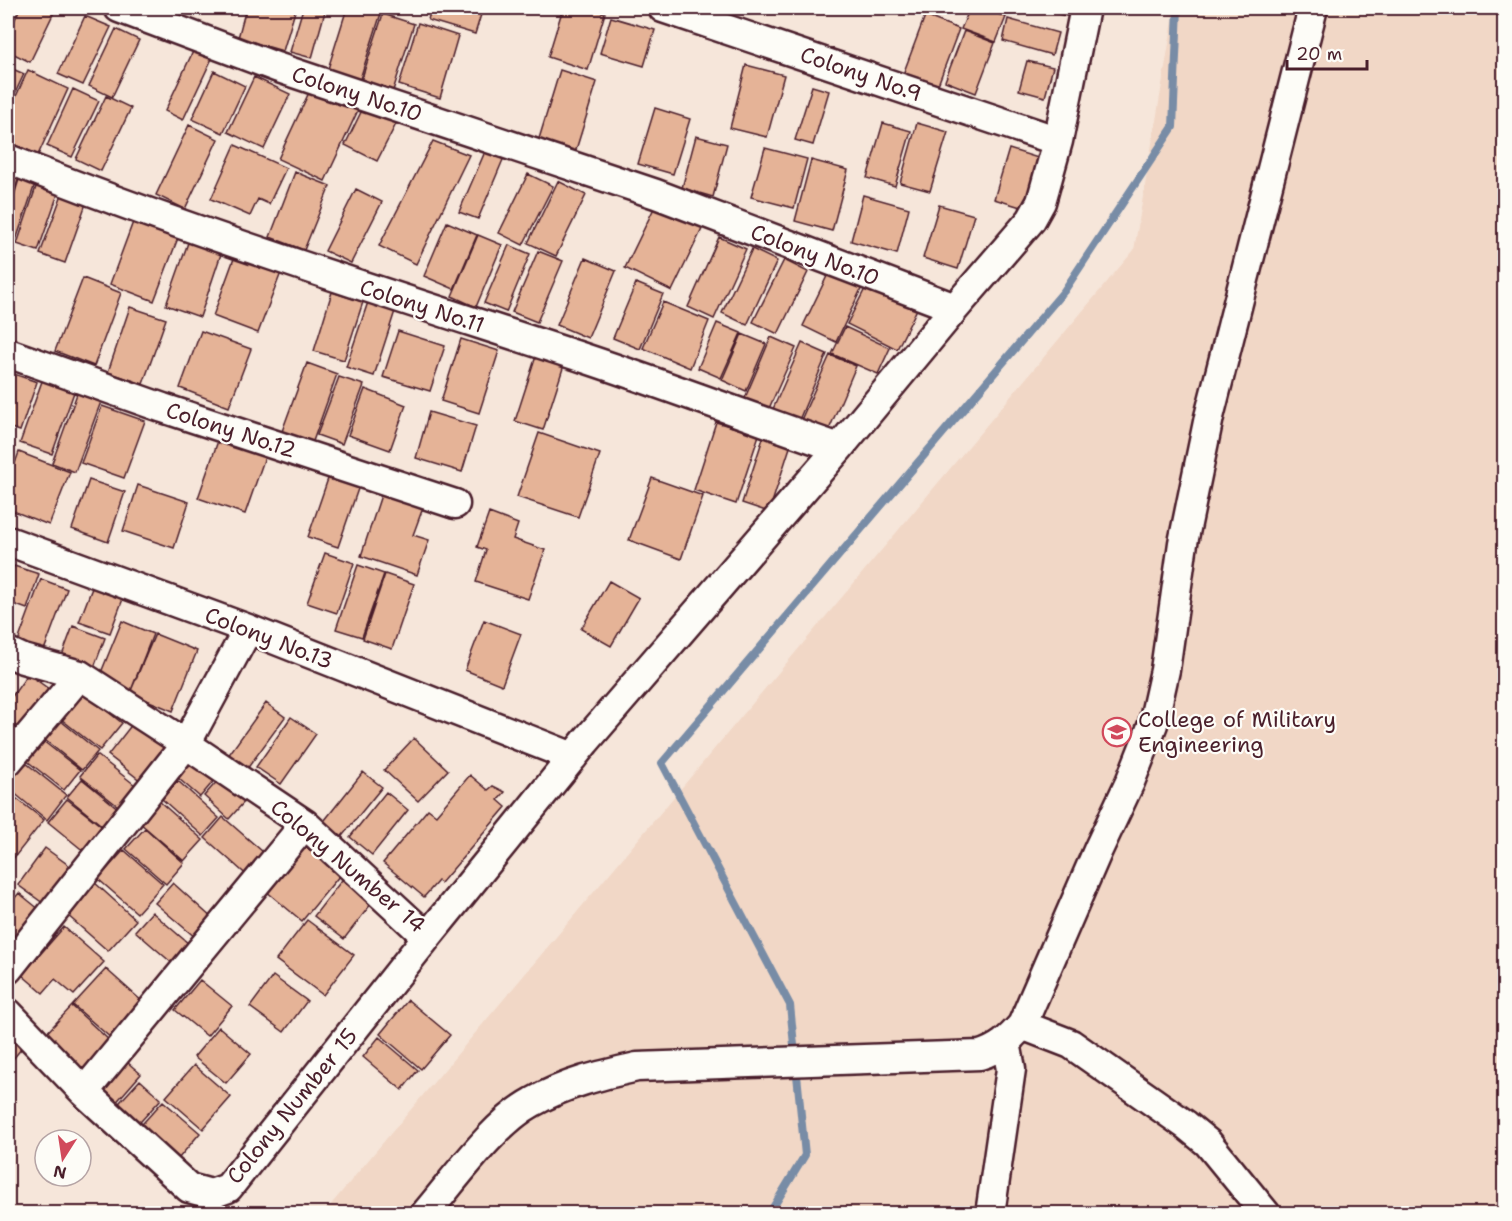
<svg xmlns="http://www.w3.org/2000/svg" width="1512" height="1221" viewBox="0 0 1512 1221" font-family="'Shantell Sans',sans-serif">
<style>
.built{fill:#f1d7c6}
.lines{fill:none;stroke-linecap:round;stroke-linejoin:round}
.stream{stroke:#788ca6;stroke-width:8}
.building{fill:#e5b397;stroke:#4a1f2b;stroke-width:1.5}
.street-casing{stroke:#4a1f2b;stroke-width:33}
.street{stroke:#fdfcf7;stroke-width:28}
.labels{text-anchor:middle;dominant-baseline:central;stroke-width:4.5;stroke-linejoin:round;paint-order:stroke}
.street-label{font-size:22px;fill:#4a1f2b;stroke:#fdfcf7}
.poi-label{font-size:22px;fill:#4a1f2b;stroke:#fdfcf7;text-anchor:start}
</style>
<rect width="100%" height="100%" fill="#f6e6da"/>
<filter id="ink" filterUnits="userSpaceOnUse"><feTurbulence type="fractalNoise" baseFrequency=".0167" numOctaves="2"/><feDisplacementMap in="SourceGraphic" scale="12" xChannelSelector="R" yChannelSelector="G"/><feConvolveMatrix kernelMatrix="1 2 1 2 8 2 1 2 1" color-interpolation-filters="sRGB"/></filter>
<g filter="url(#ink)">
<path class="built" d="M1175,8H1504V1213L323,1214L1134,250Z"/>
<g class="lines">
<path class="stream" d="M769,1214L805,1155L790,1005L662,763L1064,291L1173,127L1178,8"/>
</g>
<path class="building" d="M20,8H56L30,62L8,51V35Z
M246,8H296L283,51L238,38Z
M303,8H326L312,58L290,52Z
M347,8H375L382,10L359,82L327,72Z
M431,8H483L475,34L428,20Z
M563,8H587L605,13L588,70L548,57Z
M970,8H981L1006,17L996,42L961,29Z
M1042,8H1074L1071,17L1041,10Z
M383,14L414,24L391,97L359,87Z
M85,16L111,27L83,85L58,74Z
M925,16L959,29L936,90L902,77Z
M611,17L655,30L644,66L600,53Z
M1008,19L1058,33L1052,55L1003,41Z
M418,23L458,36L440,98L399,85Z
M116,29L139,40L112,97L89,86Z
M964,31L995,43L976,93L945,81Z
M197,43L215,52L183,120L165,111Z
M1027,61L1053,67L1045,97L1019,90Z
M746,65L784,75L767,137L730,128Z
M8,67L24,74L8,108Z
M28,70L68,89L38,155L8,141V114Z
M560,70L597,82L575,153L538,142Z
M214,71L245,86L223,133L192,119Z
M254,77L290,94L264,149L228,132Z
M312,86L359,108L325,181L278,159Z
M812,86L829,91L813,145L795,140Z
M73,89L99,101L72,157L47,146Z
M106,96L131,108L101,171L76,159Z
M364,106L397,122L377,161L345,145Z
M655,108L690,119L673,174L638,164Z
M883,123L911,131L895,186L867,178Z
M917,123L948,132L930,191L900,183Z
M189,125L218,139L185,209L156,195Z
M696,136L727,144L713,197L682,188Z
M433,141L469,155L416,264L379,246Z
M235,145L286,168L269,204L258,199L250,216L211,199Z
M487,147L505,155L478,219L459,212Z
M765,148L807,159L794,208L751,197Z
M1009,149L1038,158L1024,208L994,199Z
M811,160L848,170L832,231L795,221Z
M8,169L20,174L8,209Z
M295,172L330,186L304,250L270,237Z
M21,173L37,178L14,246L8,244V215Z
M528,174L553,186L523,245L499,233Z
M38,181L60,188L38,251L17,244Z
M558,181L586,195L556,256L528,243Z
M65,186L89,195L65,263L40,254Z
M356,189L382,202L351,263L325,251Z
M863,195L909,208L897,254L851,241Z
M656,204L703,227L672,291L625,268Z
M939,205L974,215L958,269L923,258Z
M133,222L178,238L154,301L110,284Z
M447,222L477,235L454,289L424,276Z
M478,235L502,245L476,307L452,296Z
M190,237L223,248L200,317L166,305Z
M719,237L746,249L714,319L688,307Z
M509,245L530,254L506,312L484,303Z
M752,249L777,261L747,325L722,313Z
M538,251L563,261L537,322L512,312Z
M236,253L282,270L258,333L213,316Z
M585,258L616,271L588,338L557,325Z
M784,260L808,272L778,334L753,322Z
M829,272L862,287L836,342L803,326Z
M83,278L121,293L94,366L55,351Z
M869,281L919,305L897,349L847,324Z
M636,283L663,294L640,349L613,338Z
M332,292L363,302L344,360L314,351Z
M369,299L396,308L374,376L346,367Z
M663,302L709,321L690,368L643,348Z
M130,307L166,319L143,384L108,372Z
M717,323L741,333L721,378L698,368Z
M845,327L890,348L878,374L832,354Z
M201,331L251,349L229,407L180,388Z
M398,331L445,346L430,391L383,377Z
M742,334L766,344L746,391L722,380Z
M771,337L796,348L766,415L742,405Z
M461,339L499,351L479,413L441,401Z
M802,343L827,354L799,420L773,409Z
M830,355L856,366L828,432L801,420Z
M536,356L564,365L543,430L515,421Z
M307,363L337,374L312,444L281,434Z
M46,370L78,381L52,454L20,443Z
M8,372L37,382L20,431L8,427Z
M339,377L364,385L342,444L317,435Z
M365,389L406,405L390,450L348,435Z
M78,391L102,399L75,472L52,463Z
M102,406L145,421L124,478L81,463Z
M429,412L476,426L462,472L416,458Z
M716,422L759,435L736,504L694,490Z
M765,432L792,441L769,512L742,503Z
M539,433L600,454L578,517L517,497Z
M219,438L266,454L245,514L198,498Z
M19,452L70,472L49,525L8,509V483Z
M331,470L361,480L338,547L308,537Z
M652,478L703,496L681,559L629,540Z
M89,480L125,492L108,542L72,529Z
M138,485L189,502L174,548L123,531Z
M382,492L424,505L413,535L429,540L417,575L361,556Z
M489,513L518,524L513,539L545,550L528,599L476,582L486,550L477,547Z
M325,553L354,563L337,613L307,603Z
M358,565L384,574L362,637L336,629Z
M14,566L39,574L27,609L8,602V583Z
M385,574L414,584L392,649L363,639Z
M41,579L67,589L43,653L17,644Z
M609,581L639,598L611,646L581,629Z
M92,588L123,599L110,633L79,622Z
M484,620L521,634L502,685L465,670Z
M122,621L153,634L130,693L98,680Z
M73,626L105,638L92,673L60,661Z
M155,634L197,651L173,711L130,693Z
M28,674L53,692L24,732L8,720V702Z
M78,688L122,723L100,750L56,715Z
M266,703L285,717L244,773L225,760Z
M56,717L98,751L82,770L40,736Z
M291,717L316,734L281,784L256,767Z
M133,723L172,754L146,785L108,755Z
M38,737L80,770L64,790L22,757Z
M414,738L448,770L418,801L384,770Z
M97,755L140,789L123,810L80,776Z
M196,757L218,776L200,797L178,778Z
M21,759L66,795L47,820L8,788V776Z
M363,772L382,787L339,840L321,825Z
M470,775L488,790L493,786L505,792L498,800L506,807L441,883L438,881L424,897L383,863L428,809L436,815Z
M220,778L245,801L229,819L204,796Z
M82,779L125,814L110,832L67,797Z
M178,781L219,818L203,836L162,799Z
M8,792L44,820L9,864L8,863Z
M386,792L408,810L372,855L350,837Z
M67,799L110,833L91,857L48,822Z
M159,801L203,840L184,861L140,823Z
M223,817L270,858L251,879L205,838Z
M145,828L184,863L166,884L126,849Z
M298,841L340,875L302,921L260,886Z
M45,848L74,869L47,906L18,885Z
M124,850L163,884L137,913L98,879Z
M345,876L375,899L344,939L314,916Z
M94,882L136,920L108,951L66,914Z
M173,883L213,919L196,938L155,903Z
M19,893L45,914L17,947L8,940V906Z
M152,912L189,944L172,963L135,931Z
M307,920L354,955L323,995L276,960Z
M64,927L104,962L74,995L55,979L43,993L22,975Z
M106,969L144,1003L112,1039L73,1005Z
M273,976L307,1001L284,1032L250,1007Z
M200,980L232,1006L207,1036L175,1010Z
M408,1000L450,1035L421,1069L380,1034Z
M72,1006L110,1041L78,1075L40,1040Z
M219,1027L251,1054L226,1083L194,1057Z
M8,1036L22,1048L8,1065Z
M379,1037L418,1070L402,1090L363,1057Z
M120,1056L141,1074L113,1106L92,1088Z
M194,1065L231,1097L203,1129L166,1097Z
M140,1080L161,1099L132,1131L111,1112Z
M163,1101L200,1133L173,1165L135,1132Z"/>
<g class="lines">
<g class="street-casing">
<path id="street" d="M663,8L1058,141
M8,159C197,235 392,295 587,359C671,387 755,419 839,448
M955,308L1031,220L1041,202L1058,141L1085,8
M8,353L163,408L455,504
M8,541L248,629L573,757
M8,652L23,659L80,675L186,744L305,824L427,937L585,742L839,448L955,308L656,194L276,67L119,8
M8,761L80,675
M8,969L186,744L248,629
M8,1013L84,1092L189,1188L211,1194L228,1188L427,937
M1022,1025L1071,1044L1186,1125L1208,1143L1266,1214
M84,1092L305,824
M425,1214C455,1179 494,1123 533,1102C566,1083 601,1075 637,1067L980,1055C999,1049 1009,1040 1022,1025L1098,850L1130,782L1153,724L1165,670L1183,543L1209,417L1313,8
M990,1214L1011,1069L1006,1043"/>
</g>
<use href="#street" class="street"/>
</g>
</g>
<defs>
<g id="university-ring" transform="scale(1.5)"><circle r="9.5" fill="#fdfcf7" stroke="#d1495b" stroke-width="1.5"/><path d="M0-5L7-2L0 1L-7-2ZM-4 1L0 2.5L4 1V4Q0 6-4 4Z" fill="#d1495b"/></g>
</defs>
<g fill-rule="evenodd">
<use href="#university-ring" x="1117" y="732"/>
</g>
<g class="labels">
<g class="street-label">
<text transform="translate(861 74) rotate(19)">Colony No.9</text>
<text transform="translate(357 94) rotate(18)">Colony No.10</text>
<text transform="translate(815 255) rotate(21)">Colony No.10</text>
<text transform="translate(422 306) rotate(18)">Colony No.11</text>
<text transform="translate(231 430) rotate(18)">Colony No.12</text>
<text transform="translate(269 638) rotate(21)">Colony No.13</text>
<text transform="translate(348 866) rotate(40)">Colony Number 14</text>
<text transform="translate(292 1106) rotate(-51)">Colony Number 15</text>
</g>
<g class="poi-label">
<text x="1138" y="719">College of Military<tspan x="1138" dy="25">Engineering</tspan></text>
</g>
</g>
<rect width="1512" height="1221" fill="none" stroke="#fdfcf7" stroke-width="30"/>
<rect x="15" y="15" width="1482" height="1191" fill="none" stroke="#4a1f2b" stroke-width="2" filter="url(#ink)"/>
<g transform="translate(63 1158) rotate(192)"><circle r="28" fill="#fdfcf7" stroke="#b5a4a5" stroke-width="1.5"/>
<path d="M0-4.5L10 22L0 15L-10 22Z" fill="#d1495b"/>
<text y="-9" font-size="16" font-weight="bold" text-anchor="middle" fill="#4a1f2b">N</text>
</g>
<path d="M1287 60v9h80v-9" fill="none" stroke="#4a1f2b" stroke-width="3"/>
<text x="1296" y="60" font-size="18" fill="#4a1f2b" stroke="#fdfcf7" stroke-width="4.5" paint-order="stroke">20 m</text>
</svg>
